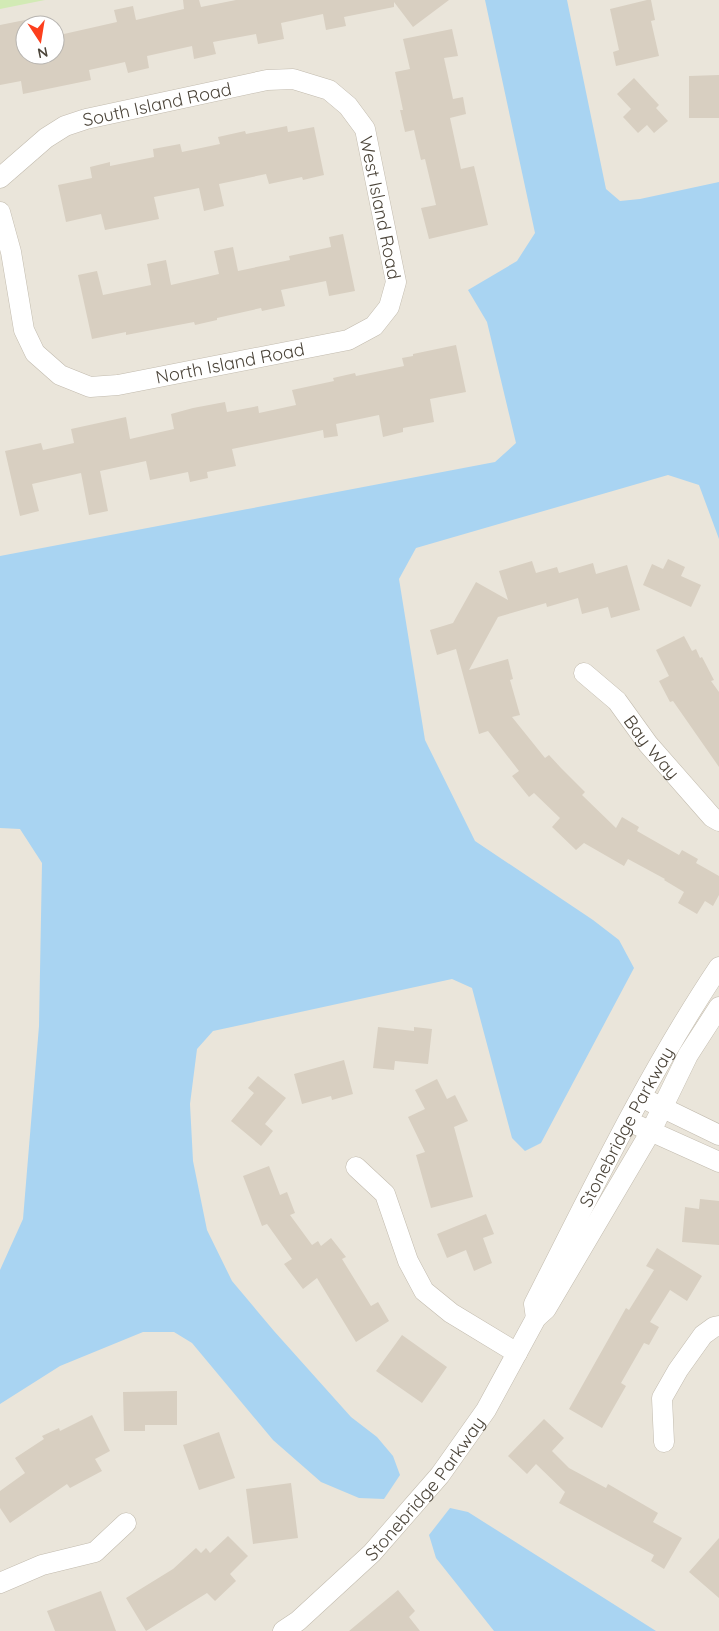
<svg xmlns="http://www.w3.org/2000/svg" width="719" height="1631" viewBox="0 0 719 1631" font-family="Quicksand,sans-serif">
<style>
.residential{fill:#eae5da;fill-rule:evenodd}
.green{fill:#d2eab5}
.water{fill:#a9d4f2}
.building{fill:#d8cfc1}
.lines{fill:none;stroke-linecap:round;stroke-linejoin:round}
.minor-casing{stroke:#c2bbae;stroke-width:21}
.minor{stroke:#fff;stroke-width:20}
.labels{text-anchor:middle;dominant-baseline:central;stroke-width:4.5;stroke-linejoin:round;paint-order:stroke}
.street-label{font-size:18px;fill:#4b4439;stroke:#fff}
</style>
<rect width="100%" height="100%" fill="#f6f3ec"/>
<path class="residential" d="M0,0H719V1631H0ZM25,25H55V55H25Z"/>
<path class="green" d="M0,0H45L0,9Z"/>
<path class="water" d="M485,0H567L606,189L620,201L640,199L719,182V539L699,485L668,475L416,548L399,579L425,740L475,841L593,920L619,940L634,968L541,1143L525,1151L512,1138L472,988L452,979L213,1031L197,1049L190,1104L193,1161L207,1230L232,1281L274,1331L351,1417L377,1437L393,1456L400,1475L384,1499L359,1498L321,1482L273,1440L192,1343L174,1332H143L60,1366L0,1404V1270L23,1219L39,1026L42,863L20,829L0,828V556L495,462L516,443L487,322L468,290L517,261L535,233Z
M450,1508L468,1512L656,1631H494L436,1558L429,1535Z"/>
<path class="building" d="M183,0H199L201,7L236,0H449L413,27L394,2V7L344,17L346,26L326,30L323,14L281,23L284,39L258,44L256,34L213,42L216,54L194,59L192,46L147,56L149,68L128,73L125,62L89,70L91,80L23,94L21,81L0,85V25L25,20V55H55V36L117,22L114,10L133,6L136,20L184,9Z
M647,0H651L655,20L651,21L659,56L616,66L613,52L619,50L610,9Z
M452,29L458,56L444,58L453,99L463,97L466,114L450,118L461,169L474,166L488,225L429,239L421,208L436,205L425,159L421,160L414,130L405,132L400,110H403L395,72L410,69L403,39Z
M719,75V118H689V76Z
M634,78L659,105L656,108L668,121L654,133L647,125L638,133L623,117L631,109L617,94Z
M287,126L288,132L314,127L324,175L303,180L302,177L269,184L266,174L219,184L224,206L204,211L199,188L154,197L159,219L105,230L101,214L66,222L58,185L92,178L90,167L110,162V166L154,157L153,149L180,144L182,152L220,144L218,137L245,131L246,134Z
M343,234L355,291L329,296L326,281L281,290L285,306L262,311L261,308L217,318V320L195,325L194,322L126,335V332L92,339L78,275L97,271L103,295L151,285L147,264L166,260L171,285L219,274L214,251L233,247L238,271L290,260L289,256L331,247L329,237Z
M456,345L466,392L430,399L434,422L403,428V432L383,437L379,415L336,424L338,436L324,438L323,430L232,449L236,466L207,472L208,478L190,482L188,472L150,480L146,461L100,471L108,511L89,515L81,473L32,484L39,511L20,516L5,451L41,443L43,450L74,443L71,429L126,417L130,439L174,429L171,414L193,408L225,402L227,412L258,406L259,413L296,405L292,390L334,381L333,378L355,373L356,376L404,366L402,358L413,356V354Z
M668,559L685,567L681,576L701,585L691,607L643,585L652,564L663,569Z
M532,561L536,573L557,567L559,573L593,563L596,574L627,565L640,610L611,618L608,607L582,614L578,598L547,607L546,603L498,617L469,670L508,659L513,679L510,680L520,715L512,717L545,758L549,755L561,768L585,792L582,795L616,828L622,817L639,827L637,831L679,855L682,850L698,859L696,863L719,876V895L713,906L705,901L697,914L678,903L684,892L664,880L665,879L628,859L624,866L584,843L576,850L552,827L560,818L534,793L529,797L512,776L519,771L488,731L479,734L456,649L437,655L430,630L453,623L476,582L508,600L499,571Z
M684,636L692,651L696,649L700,658L702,657L714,680L711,681L719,692V767L673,701L670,702L659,681L669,676L656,650Z
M378,1027L414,1031V1027L432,1029L428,1064L395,1061L394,1070L373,1068Z
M344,1060L353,1094L332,1100L331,1096L302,1104L294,1074Z
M258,1076L286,1098L265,1124L273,1131L261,1146L231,1121L254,1093L248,1088Z
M437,1079L447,1099L455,1095L468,1121L454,1127L473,1197L431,1208L416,1155L425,1152L408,1117L425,1109L415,1090Z
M269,1166L280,1195L287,1192L295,1213L290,1215L312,1245L318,1241L321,1246L331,1238L346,1257L342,1259L371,1306L378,1302L389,1321L356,1342L317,1278L303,1289L284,1264L292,1259L267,1224L262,1226L243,1176Z
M700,1199L719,1201V1245L682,1242L685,1207L699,1209Z
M486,1214L494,1234L483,1238L492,1263L474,1271L466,1250L447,1258L437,1234Z
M657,1248L702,1276L687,1301L670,1290L650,1322L659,1327L649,1345L644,1343L621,1383L626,1386L602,1428L569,1409L626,1308L629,1310L654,1270L646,1266Z
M402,1335L447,1367L422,1403L376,1371Z
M177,1391V1425H145V1431H124L123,1392Z
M92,1415L110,1451L95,1459L102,1471L70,1488L67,1484L10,1523L0,1508V1491L25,1473L15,1458L44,1439L42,1436L59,1428L60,1431Z
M544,1419L564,1438L552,1451L569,1468L606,1488L608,1484L658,1513L653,1522L682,1538L664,1569L651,1561L654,1555L559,1503L565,1492L536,1464L527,1474L508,1456Z
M219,1432L235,1478L199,1490L183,1445Z
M291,1483L298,1538L253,1544L246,1489Z
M228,1536L248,1556L230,1574L236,1581L215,1601L207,1593L146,1631L126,1598L173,1569L196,1548L201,1553L206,1548L210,1553Z
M719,1538V1598L689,1572Z
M398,1590L415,1611L409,1617L420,1631H349Z
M101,1591L116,1631H55L47,1611Z"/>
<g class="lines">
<g class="minor-casing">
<g id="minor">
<path id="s1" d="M0,178L46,138L65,126L86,119L267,80L293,79L329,90L348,106L365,129L396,282L389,307L374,326L348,340L118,385L90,387L60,375L35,353L24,330L11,252L0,212"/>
<path id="s2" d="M584,673L617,701L648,744L712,817L719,821"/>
<path d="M651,1102L719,1135"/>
<path d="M639,1126L719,1162"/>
<path d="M356,1167L385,1194L408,1261L424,1291L451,1313L517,1353"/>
<path id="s3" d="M536,1318L534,1304C592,1190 648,1073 719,967"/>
<path d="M664,1442L662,1398L678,1370L703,1335L714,1327L719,1326"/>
<path d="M0,1583L42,1565L95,1552L126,1523"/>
<path id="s4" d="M283,1631L298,1621L372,1553L440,1475L486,1410L536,1318L546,1309L651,1131L688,1055L719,1007"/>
</g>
</g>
<use href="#minor" class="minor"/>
</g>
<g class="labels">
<g class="street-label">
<text stroke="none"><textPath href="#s1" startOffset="178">South Island Road</textPath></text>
<text stroke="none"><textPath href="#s1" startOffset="488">West Island Road</textPath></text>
<text transform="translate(230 363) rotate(-11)">North Island Road</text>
<text stroke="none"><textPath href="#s2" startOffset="101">Bay Way</textPath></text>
<text stroke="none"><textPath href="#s3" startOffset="214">Stonebridge Parkway</textPath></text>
<text stroke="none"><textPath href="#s4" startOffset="202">Stonebridge Parkway</textPath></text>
</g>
</g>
<g transform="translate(40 40) rotate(168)"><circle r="24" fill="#ffffff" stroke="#b7b4b0"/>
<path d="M0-4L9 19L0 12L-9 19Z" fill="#fc3f1d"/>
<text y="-8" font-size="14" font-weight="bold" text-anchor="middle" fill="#4b4439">N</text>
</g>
</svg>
